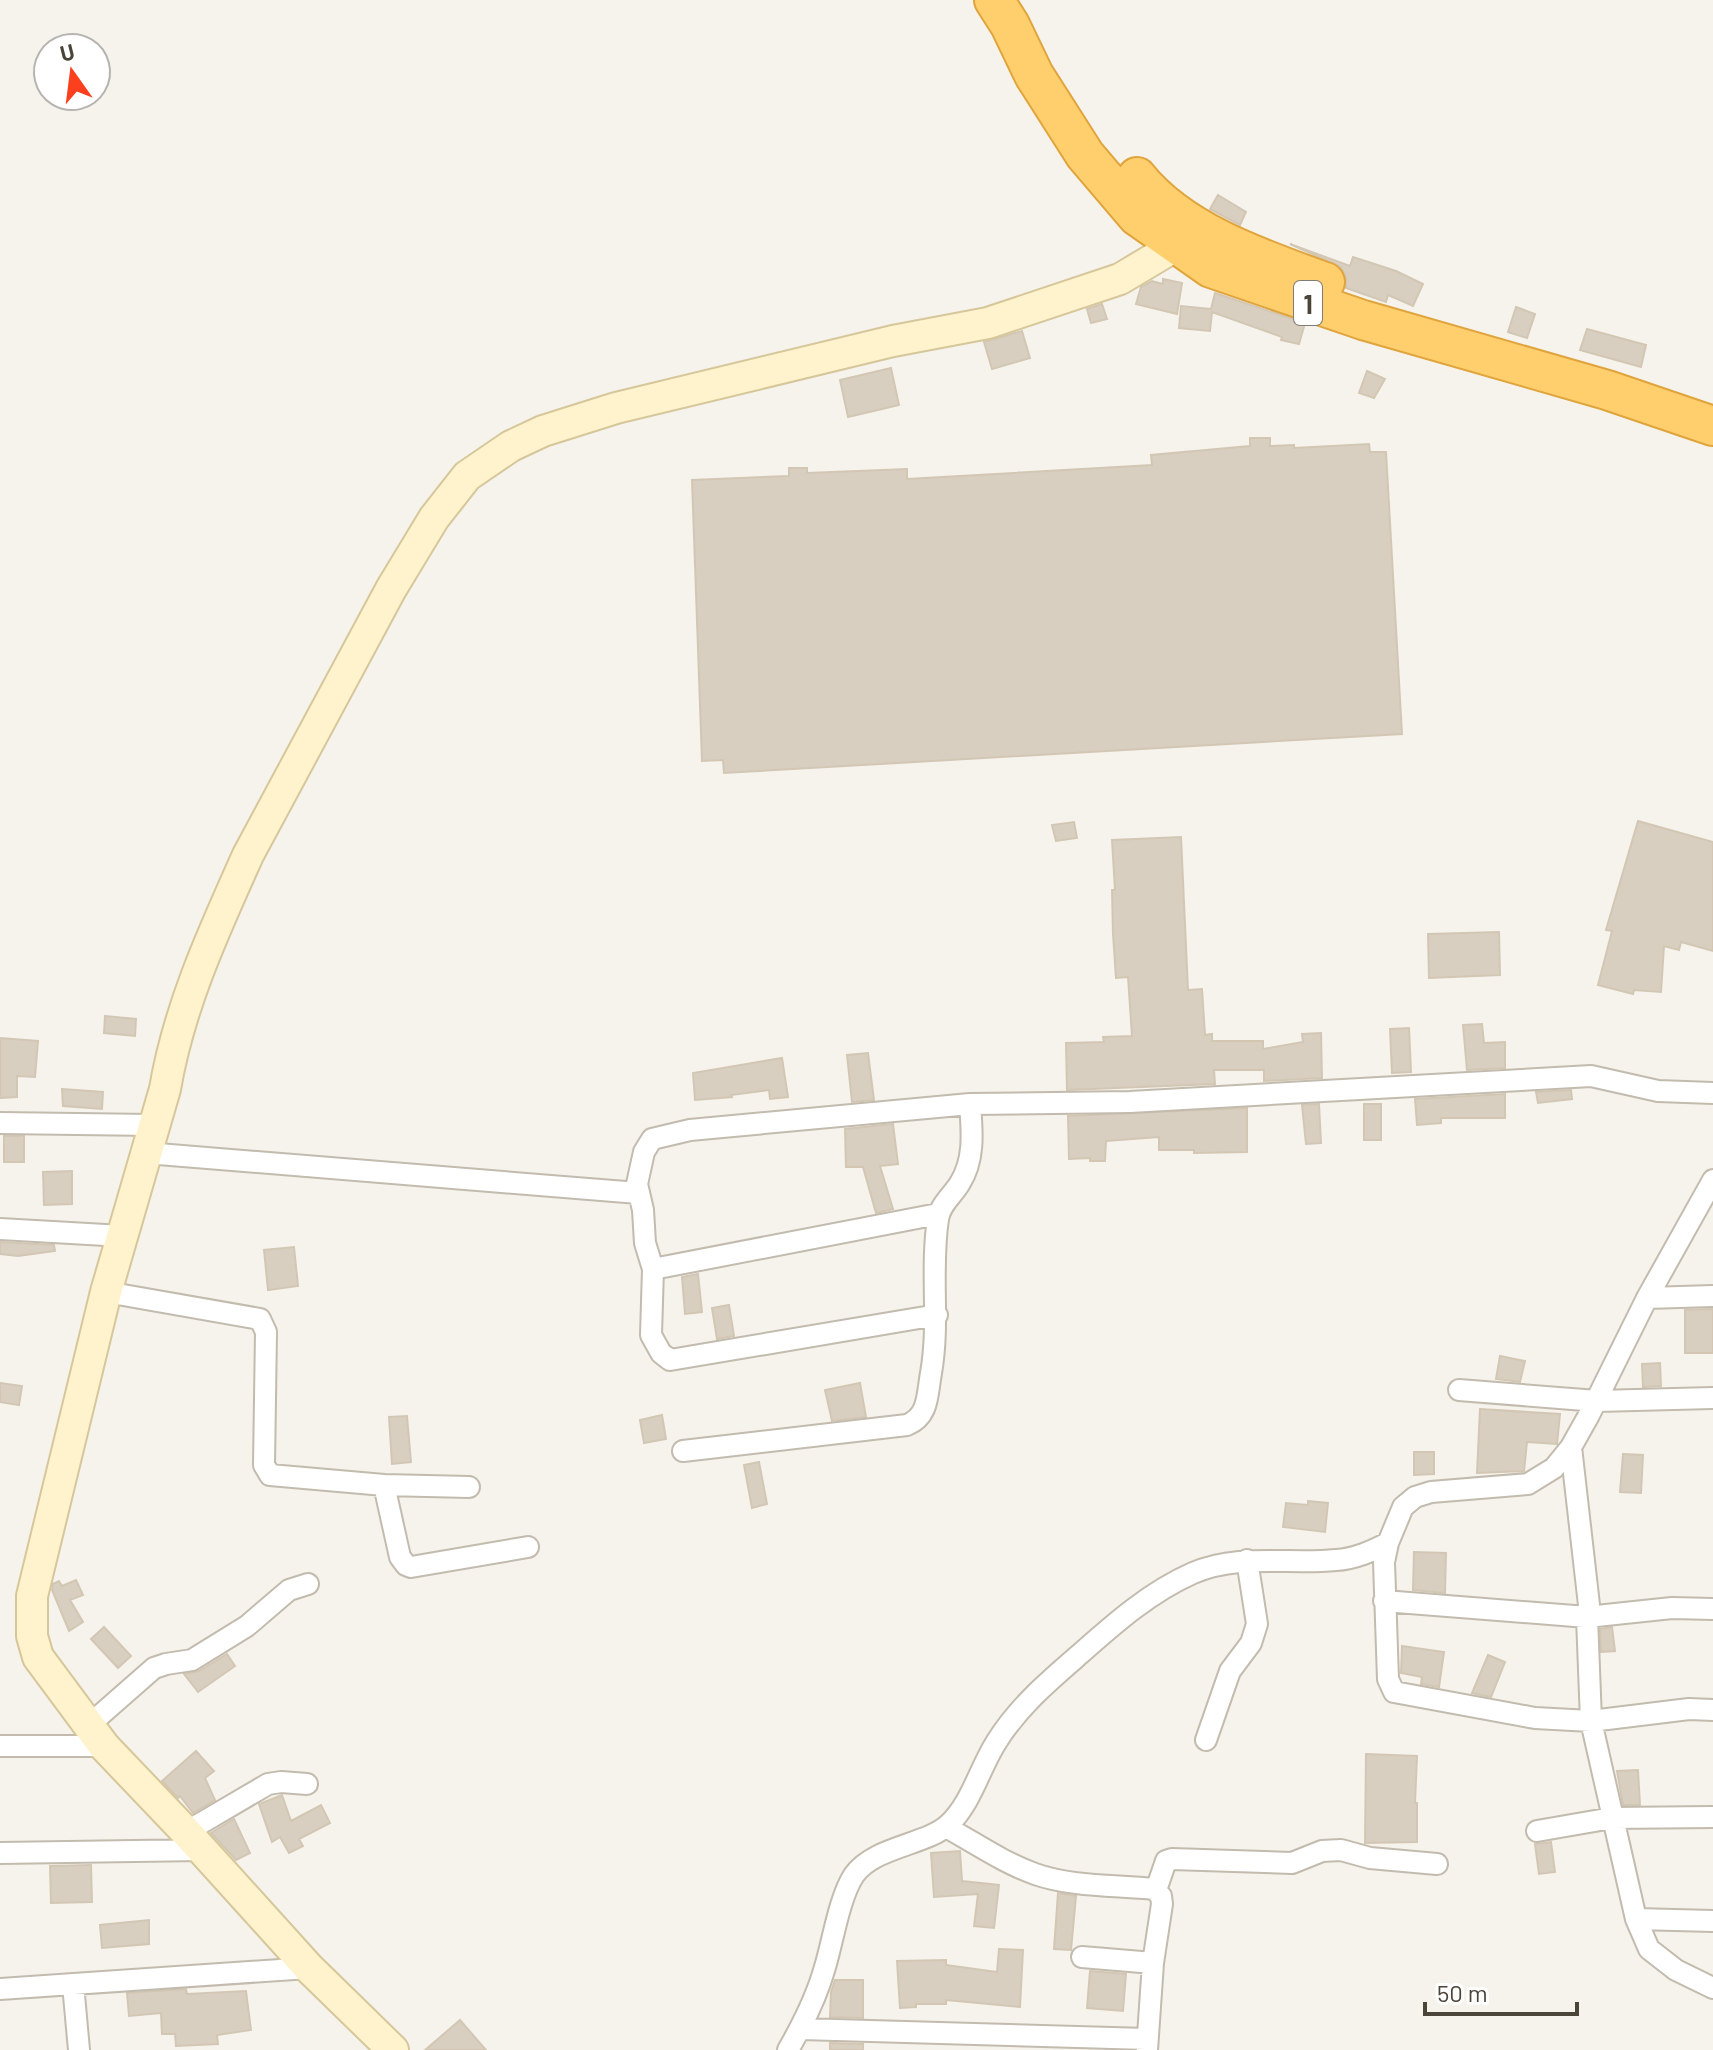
<svg xmlns="http://www.w3.org/2000/svg" width="1713" height="2050" viewBox="0 0 1713 2050" font-family="Barlow,sans-serif">
<style>
.building{fill:#d8cfc1;stroke:#d3c7b4;stroke-width:2}
.lines{fill:none;stroke-linecap:round;stroke-linejoin:round}
.street-casing{stroke:#c2bbae;stroke-width:24}
.secondary-casing{stroke:#d6c79b;stroke-width:34}
.highway-casing{stroke:#e0a43c;stroke-width:42}
.street{stroke:#fff;stroke-width:20}
.secondary{stroke:#fff3cd;stroke-width:30}
.highway{stroke:#ffcf6e;stroke-width:38}
.labels{text-anchor:middle;dominant-baseline:central;stroke-width:8;stroke-linejoin:round;paint-order:stroke}
.shield{fill:#fff;stroke:#817c74;stroke-width:2}
.shield-label{font-size:26px;font-weight:bold;fill:#4b4439}
</style>
<rect width="100%" height="100%" fill="#f6f3ec"/>
<path class="building" d="M1218,195L1246,212L1240,225L1210,209Z
M1290,244L1350,266L1353,257L1396,271L1423,284L1413,306L1388,295L1386,302L1346,288V277L1341,267Z
M1163,279L1182,283L1177,314L1136,304L1141,287L1152,281L1163,284Z
M1215,293L1305,323L1299,344L1281,340L1282,337L1212,312L1210,331L1179,328L1181,306L1211,309Z
M1102,304L1107,319L1091,323L1087,309Z
M1516,307L1535,314L1527,338L1508,332Z
M1587,329L1646,345L1641,367L1580,350Z
M1022,331L1030,358L992,369L984,342Z
M891,368L899,405L848,417L840,380Z
M1367,371L1385,379L1374,398L1359,393Z
M1250,438H1270V446L1294,445V448L1369,444L1370,452H1386L1402,734L724,773L723,760L702,761L692,480L789,476V468H807V473L907,469V479L1152,465L1151,455L1250,446Z
M1638,821L1713,842V951L1681,942L1679,950L1664,946L1661,992L1634,990L1633,994L1598,985L1612,931L1606,930Z
M1074,822L1077,838L1056,841L1052,825Z
M1181,837L1188,990L1202,989L1205,1035L1212,1034V1041H1263V1049L1303,1042L1302,1034L1321,1033L1322,1078L1264,1081V1070H1214L1215,1084L1067,1090L1066,1043L1104,1042L1103,1037L1132,1036L1128,977L1116,978L1113,934L1112,890H1115L1112,840Z
M1499,932L1500,975L1429,978L1428,934Z
M105,1016L136,1019L135,1036L104,1033Z
M1482,1024L1484,1043L1505,1042V1068L1467,1070L1463,1025Z
M1409,1028L1411,1072L1392,1073L1390,1029Z
M0,1038L38,1041L35,1077L17,1076V1097L0,1098Z
M868,1053L874,1100L852,1102L847,1055Z
M782,1058L788,1097L770,1099L769,1090L731,1095L732,1097L695,1100L693,1073Z
M62,1089L103,1092L102,1109L63,1106Z
M1571,1090L1572,1099L1538,1103L1536,1092Z
M1505,1094V1118H1441V1123L1417,1125L1415,1099Z
M1319,1104L1321,1143L1306,1144L1302,1105Z
M1364,1104H1381V1140H1364Z
M1247,1108V1152L1194,1153V1150H1159V1137L1106,1141L1105,1161H1090V1158L1069,1159L1068,1116Z
M893,1124L898,1164L880,1166L893,1209L876,1213L863,1167H846L845,1129Z
M4,1136H24V1162H4Z
M72,1171V1204L44,1205L43,1172Z
M0,1242L54,1245L55,1251L18,1256L0,1254Z
M294,1247L298,1286L268,1290L264,1250Z
M698,1274L702,1312L685,1314L682,1277Z
M729,1305L734,1336L717,1339L712,1308Z
M1713,1309V1353H1685V1310Z
M1500,1356L1525,1361L1520,1382L1496,1379Z
M1660,1363L1661,1386L1643,1387L1642,1364Z
M0,1383L22,1386L19,1405L0,1402Z
M860,1383L866,1417L832,1421L825,1390Z
M1480,1409L1560,1414L1557,1444L1527,1442L1524,1471L1477,1473Z
M662,1415L666,1439L644,1443L640,1420Z
M407,1416L411,1462L392,1464L389,1417Z
M1414,1452H1434V1474L1414,1475Z
M1623,1454L1643,1455L1641,1493L1620,1492Z
M759,1462L767,1504L752,1508L744,1465Z
M1308,1501L1328,1503L1325,1532L1283,1527L1286,1503L1308,1505Z
M1414,1552L1446,1553L1445,1593L1413,1590Z
M76,1580L83,1595L70,1600L83,1622L69,1631L52,1590L53,1584L59,1581L62,1586Z
M104,1627L131,1656L118,1668L91,1639Z
M1612,1627L1615,1651L1601,1652L1600,1629Z
M1402,1646L1444,1652L1439,1687L1421,1684L1422,1677L1401,1673Z
M227,1654L235,1666L198,1692L184,1674L199,1671Z
M1488,1655L1505,1662L1491,1697L1472,1693Z
M196,1751L214,1771L205,1778L215,1800L193,1813L180,1796L178,1798L162,1781Z
M1366,1754L1417,1756L1415,1803H1417V1842L1365,1843Z
M1638,1770L1640,1805H1623L1617,1771Z
M282,1795L291,1821L321,1805L330,1823L299,1839L303,1846L289,1853L280,1837L272,1842L259,1804Z
M234,1819L250,1853L236,1860L211,1833Z
M1551,1842L1555,1872L1539,1874L1535,1844Z
M960,1851L962,1881L999,1885L994,1928L974,1926L978,1894L934,1897L931,1853Z
M91,1865L92,1902L51,1903L50,1866Z
M1058,1893L1076,1896L1071,1950L1054,1949Z
M149,1920V1944L102,1948L100,1925Z
M999,1949L1023,1950L1020,2007L946,2000V2004H916V2007L900,2008L897,1961L946,1960V1965L997,1972Z
M1090,1971L1126,1974L1123,2011L1087,2008Z
M835,1980H863V2018L830,2017L831,1992Z
M186,1989L187,1994L246,1991L251,2030L217,2035L218,2044L176,2046L175,2034H162L161,2013L129,2016L127,1993Z
M460,2020L486,2050H425Z
M830,2043L863,2044V2050H830Z"/>
<g class="lines">
<g class="street-casing">
<path id="street" d="M0,1123L153,1125
M146,1153L638,1193
M1713,1180L1647,1298L1589,1415L1571,1447L1554,1468L1528,1484L1431,1492L1415,1497L1403,1507L1388,1543L1384,1562L1388,1679L1394,1692L1535,1718L1591,1721L1689,1709L1713,1710
M0,1229L123,1236
M653,1269L938,1214
M106,1292L260,1319L266,1332L264,1465L270,1475L384,1485L469,1487
M1647,1298L1713,1296
M937,1315L670,1360L661,1353L651,1335L653,1269L645,1243L643,1210L637,1184L644,1152L652,1139L690,1130L970,1104L1130,1102L1591,1076L1658,1091L1713,1093
M1459,1390L1597,1401L1713,1398
M1571,1447L1589,1605L1587,1617L1672,1608L1713,1609
M683,1451L907,1425C929,1416 927,1395 931,1373C940,1322 930,1271 938,1219C940,1204 953,1195 960,1183C975,1159 972,1131 970,1104
M384,1485L400,1557L406,1565L411,1567L528,1547
M1384,1601L1587,1617L1591,1721L1636,1919L1649,1949L1676,1970L1713,1988
M89,1725L154,1668L166,1664L192,1660L247,1626L289,1590L308,1584
M1206,1740L1230,1671L1251,1643L1257,1624L1247,1560
M0,1746H104
M946,1827C975,1843 1004,1863 1035,1874C1072,1887 1115,1885 1154,1889L1161,1896L1162,1904L1153,1963L1147,2050
M1537,1831L1612,1818L1713,1817
M186,1832L268,1784L281,1782L307,1784
M0,1853L202,1850
M1156,1890L1166,1861L1172,1859L1292,1863L1322,1851L1341,1850L1370,1858L1437,1864
M1636,1919L1713,1921
M1082,1957L1153,1963
M73,1984L79,2050
M0,1989L309,1968
M801,2029L1147,2039
M788,2050C803,2024 817,1996 825,1967C833,1941 839,1898 854,1875C875,1846 927,1845 949,1824C972,1802 980,1767 997,1741C1019,1706 1050,1680 1080,1654C1115,1623 1150,1592 1193,1573C1239,1553 1289,1565 1336,1560C1355,1559 1372,1551 1388,1543"/>
</g>
<g class="secondary-casing">
<path id="secondary" d="M393,2050L309,1968L186,1832L104,1746L38,1657L32,1636V1596L106,1292L165,1089C179,1006 214,931 248,855L391,589L434,518L467,476L511,446L543,431L616,408L893,341L988,323L1120,279L1177,245"/>
</g>
<g class="highway-casing">
<path id="highway" d="M994,0L1010,25L1034,75L1085,155L1137,216L1211,268L1363,320L1607,390L1713,426
M1137,177C1181,232 1261,259 1325,282"/>
</g>
<use href="#street" class="street"/>
<use href="#secondary" class="secondary"/>
<use href="#highway" class="highway"/>
</g>
<g class="labels">
<rect class="shield" x="1294" y="281" width="28" height="44" rx="6"/>
<g class="shield-label">
<text x="1308" y="303">1</text>
</g>
</g>
<g transform="translate(72 72) rotate(346)"><circle r="38" fill="#ffffff" stroke="#b7b4b0" stroke-width="2"/>
<path d="M0-6L14 30L0 20L-14 30Z" fill="#fc3f1d"/>
<text y="-12" font-size="22" font-weight="bold" text-anchor="middle" fill="#4b4439">U</text>
</g>
<path d="M1425 2002v12h152v-12" fill="none" stroke="#4b4439" stroke-width="4"/>
<text x="1437" y="2002" font-size="24" fill="#4b4439" stroke="#ffffff" stroke-width="6" paint-order="stroke">50 m</text>
</svg>
